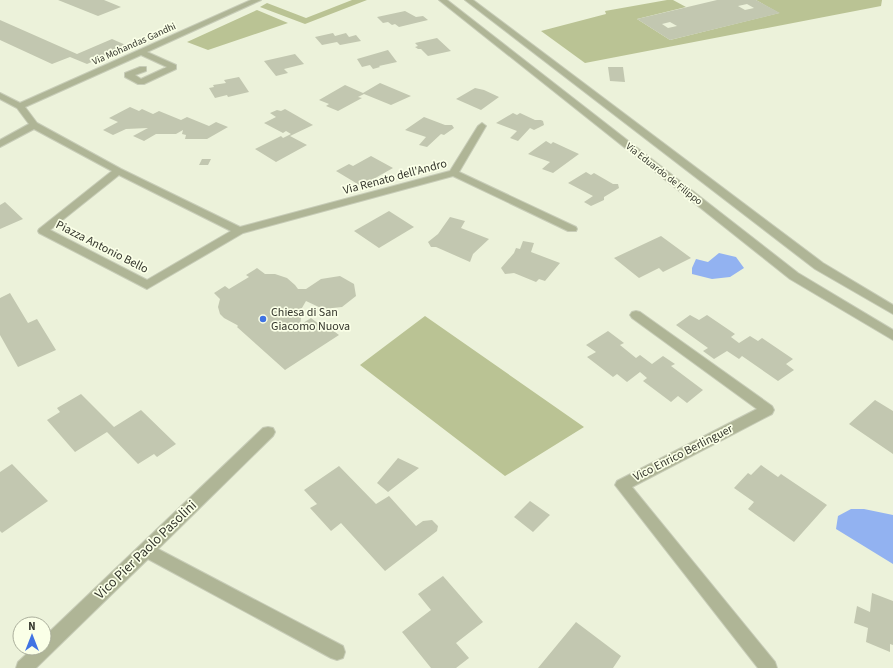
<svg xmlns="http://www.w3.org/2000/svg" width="893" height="668" viewBox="0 0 893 668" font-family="'Source Sans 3',sans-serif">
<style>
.green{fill:#bac394}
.water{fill:#92b2f1}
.building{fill:#c2c7b0;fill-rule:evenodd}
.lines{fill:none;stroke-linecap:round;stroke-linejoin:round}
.street-casing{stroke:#c7ccb7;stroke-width:2}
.street{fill:#afb596;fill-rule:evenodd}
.poi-dot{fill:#4073e3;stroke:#faffe7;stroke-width:1.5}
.labels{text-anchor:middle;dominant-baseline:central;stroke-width:3.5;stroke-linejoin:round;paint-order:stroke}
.far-street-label{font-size:10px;fill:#34362c;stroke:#faffe7}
.street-label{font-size:12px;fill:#34362c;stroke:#faffe7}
.poi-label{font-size:12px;fill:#34362c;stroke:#faffe7;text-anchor:start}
.near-street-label{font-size:14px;fill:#34362c;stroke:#faffe7}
</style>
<rect width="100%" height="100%" fill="#ecf2da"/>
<path class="green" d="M352,0H367L305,24L260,7L267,3L306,18Z
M667,0H673L686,7L637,19L670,40L779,13L756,0H882L881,6L585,63L541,31L606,14L605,11Z
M257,10L288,23L208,50L187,42Z
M425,316L584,427L505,476L360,365Z"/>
<path class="water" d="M719,253L736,257L744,268L730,277L712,279L692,274V268L696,259L708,262Z
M851,509H864L893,515V564L836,529L838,516Z"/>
<path class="building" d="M58,0H104L121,7L98,16Z
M717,0H756L780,13L670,40L637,19ZM747,4L754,8L745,10L738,6ZM670,22L677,26L668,28L662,24Z
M405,11L416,17L423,16L428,20L399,27L395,24L392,25L388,22L383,23L377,17Z
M0,20L77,54L112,39L128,46L87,64L70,57L52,64L0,40Z
M333,33L335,36L346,33L349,37L356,35L361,41L340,45L337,42L322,45L315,37Z
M437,38L451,51L428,56L421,49H418L415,47L418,46L415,43Z
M388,50L397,62L379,66L380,67L373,69L370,65L362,67L357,59Z
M295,54L304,64L284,69L288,73L276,76L264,61Z
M608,67H623L625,82L610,81Z
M239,77L249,92L228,97L227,95L215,98L209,88L214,87L213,85L226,83L224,80Z
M380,83L411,96L391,105L364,94L358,97L362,98L338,111L326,106L329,104L319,100L345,85L363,93Z
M475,88L484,90L499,97L481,110L456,99Z
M130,107L139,111L142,109L153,114L159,111L181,120L187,117L209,126L216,122L228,127L207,139H185L186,135L182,134L183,130L176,134H156L144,141L133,136L148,128L126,129L113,135L103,130L118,122L109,118Z
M285,109L313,125L290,136L307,145L276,162L255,149L281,136L283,138L291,134L286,131L283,133L264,123L276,117L270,113L277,110L281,111Z
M513,113L517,115L520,113L535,120H541L543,121L544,125L534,130L530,128L518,141L510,138L517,131L496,123Z
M424,117L445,125H452L454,128L444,135L441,134L427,147L419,145L426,137L405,130Z
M546,141L551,144L553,142L579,154L553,173L542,169L550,162L528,154Z
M371,156L393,168L361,186L336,171L349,164L353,166Z
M202,159H211L208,165H199Z
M586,172L591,175L594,173L613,184H618L619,188L604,197V200L591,206L584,202L593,196L568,183Z
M5,202L23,219L0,229V205Z
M389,211L414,227L379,248L354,231Z
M450,217L465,221L461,228L489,239L473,254L470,262L436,247H431L428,242L438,234Z
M661,236L691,258L663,272L659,268L639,278L614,258Z
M523,241L534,243L531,252L560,263L545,281L539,279L536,282L514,273L505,274L501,268L514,253L516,248L520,249Z
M257,268L265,274H275L287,278L295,285L298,289H306L321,279L340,276L354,284L356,296L342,307L323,309L306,301L299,313L301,318L300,325L311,318L324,328L327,326L339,335L285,370L237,327L238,326L237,325L224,318L220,314L218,307L220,299L214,293L225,286L229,289L249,277L246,275Z
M10,293L28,323L37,319L56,350L18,367L0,335V298Z
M690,315L699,320L707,315L735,334L731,337L739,343L750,336L758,341L762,338L793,359L786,364L794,370L778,381L742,356L739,359L727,351L714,359L703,351L708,348L676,325Z
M608,331L624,343L620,345L636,358L640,355L652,364L663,356L675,364L671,366L703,390L687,403L678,396L671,402L643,381L647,378L640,372L627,382L617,374L613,377L587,357L596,352L586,345Z
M81,394L114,427L141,410L176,444L157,457L154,454L138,464L107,432L75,452L47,420L60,412L57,408Z
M875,400L893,411V454L849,424Z
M398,458L419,468L388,492L377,483Z
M12,464L48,501L2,533L0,531V472Z
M761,465L778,477L781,474L827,505L794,542L748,509L754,502L734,488L748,473L751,475Z
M339,466L376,504L389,496L416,526L423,521L432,520L438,526L437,531L385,571L341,523L331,531L310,508L317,504L304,490Z
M530,501L550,515L533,532L514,517Z
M443,576L483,622L456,643L469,658L456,668H431L402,632L431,610L418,594Z
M872,593L893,601V645L890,644V652L866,642L868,628L854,623L857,606L870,612Z
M576,622L621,656L613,668H538Z"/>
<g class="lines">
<g class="street-casing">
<path id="street" d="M251,0H261L147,52L176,65V69L144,84H138L125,77V73L140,67H146V71L135,75L141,79L167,67L141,55L25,107L37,123L121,169L240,227L450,171L478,126L482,123L486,126L459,172L576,227L577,229L576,231H568L453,176L243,233L147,289L39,233L38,231L39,229L112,171L34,129L0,147V140L29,124L17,108L0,99V93L20,103ZM119,175L231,231L147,280L50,230Z
M439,0H447L798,273L893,330V340L790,279Z
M465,0H473L823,263L893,305V314L815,269Z
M636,311L640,312L772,406L774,410L772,414L632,487L775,662L777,668H758L615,485L617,481L757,409L632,318L630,315L632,312Z
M268,427L273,428L275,432L273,436L158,549L343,646L345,652L343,658L337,660L331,658L148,559L36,668H16L18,662L33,648H44V637L263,428Z"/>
</g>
<use href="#street" class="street"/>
</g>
<circle class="poi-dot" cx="263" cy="319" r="4"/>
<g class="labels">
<g class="far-street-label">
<text transform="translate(134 44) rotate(-24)">Via Mohandas Gandhi</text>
<text transform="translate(664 174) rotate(38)">Via Eduardo de Filippo</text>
</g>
<g class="street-label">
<text transform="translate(395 177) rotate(-15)">Via Renato dell'Andro</text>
<text transform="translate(102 247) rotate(27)">Piazza Antonio Bello</text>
<text transform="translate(683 453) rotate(-27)">Vico Enrico Berlinguer</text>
</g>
<g class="poi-label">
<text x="271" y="312">Chiesa di San<tspan x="271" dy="14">Giacomo Nuova</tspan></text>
</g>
<g class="near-street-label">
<text transform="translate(146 550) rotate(-44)">Vico Pier Paolo Pasolini</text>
</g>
</g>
<g transform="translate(32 636)"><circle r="19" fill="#faffe7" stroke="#abaf9c"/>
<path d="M0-3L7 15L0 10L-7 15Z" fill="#4073e3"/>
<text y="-6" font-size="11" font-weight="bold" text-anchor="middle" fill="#34362c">N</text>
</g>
</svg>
